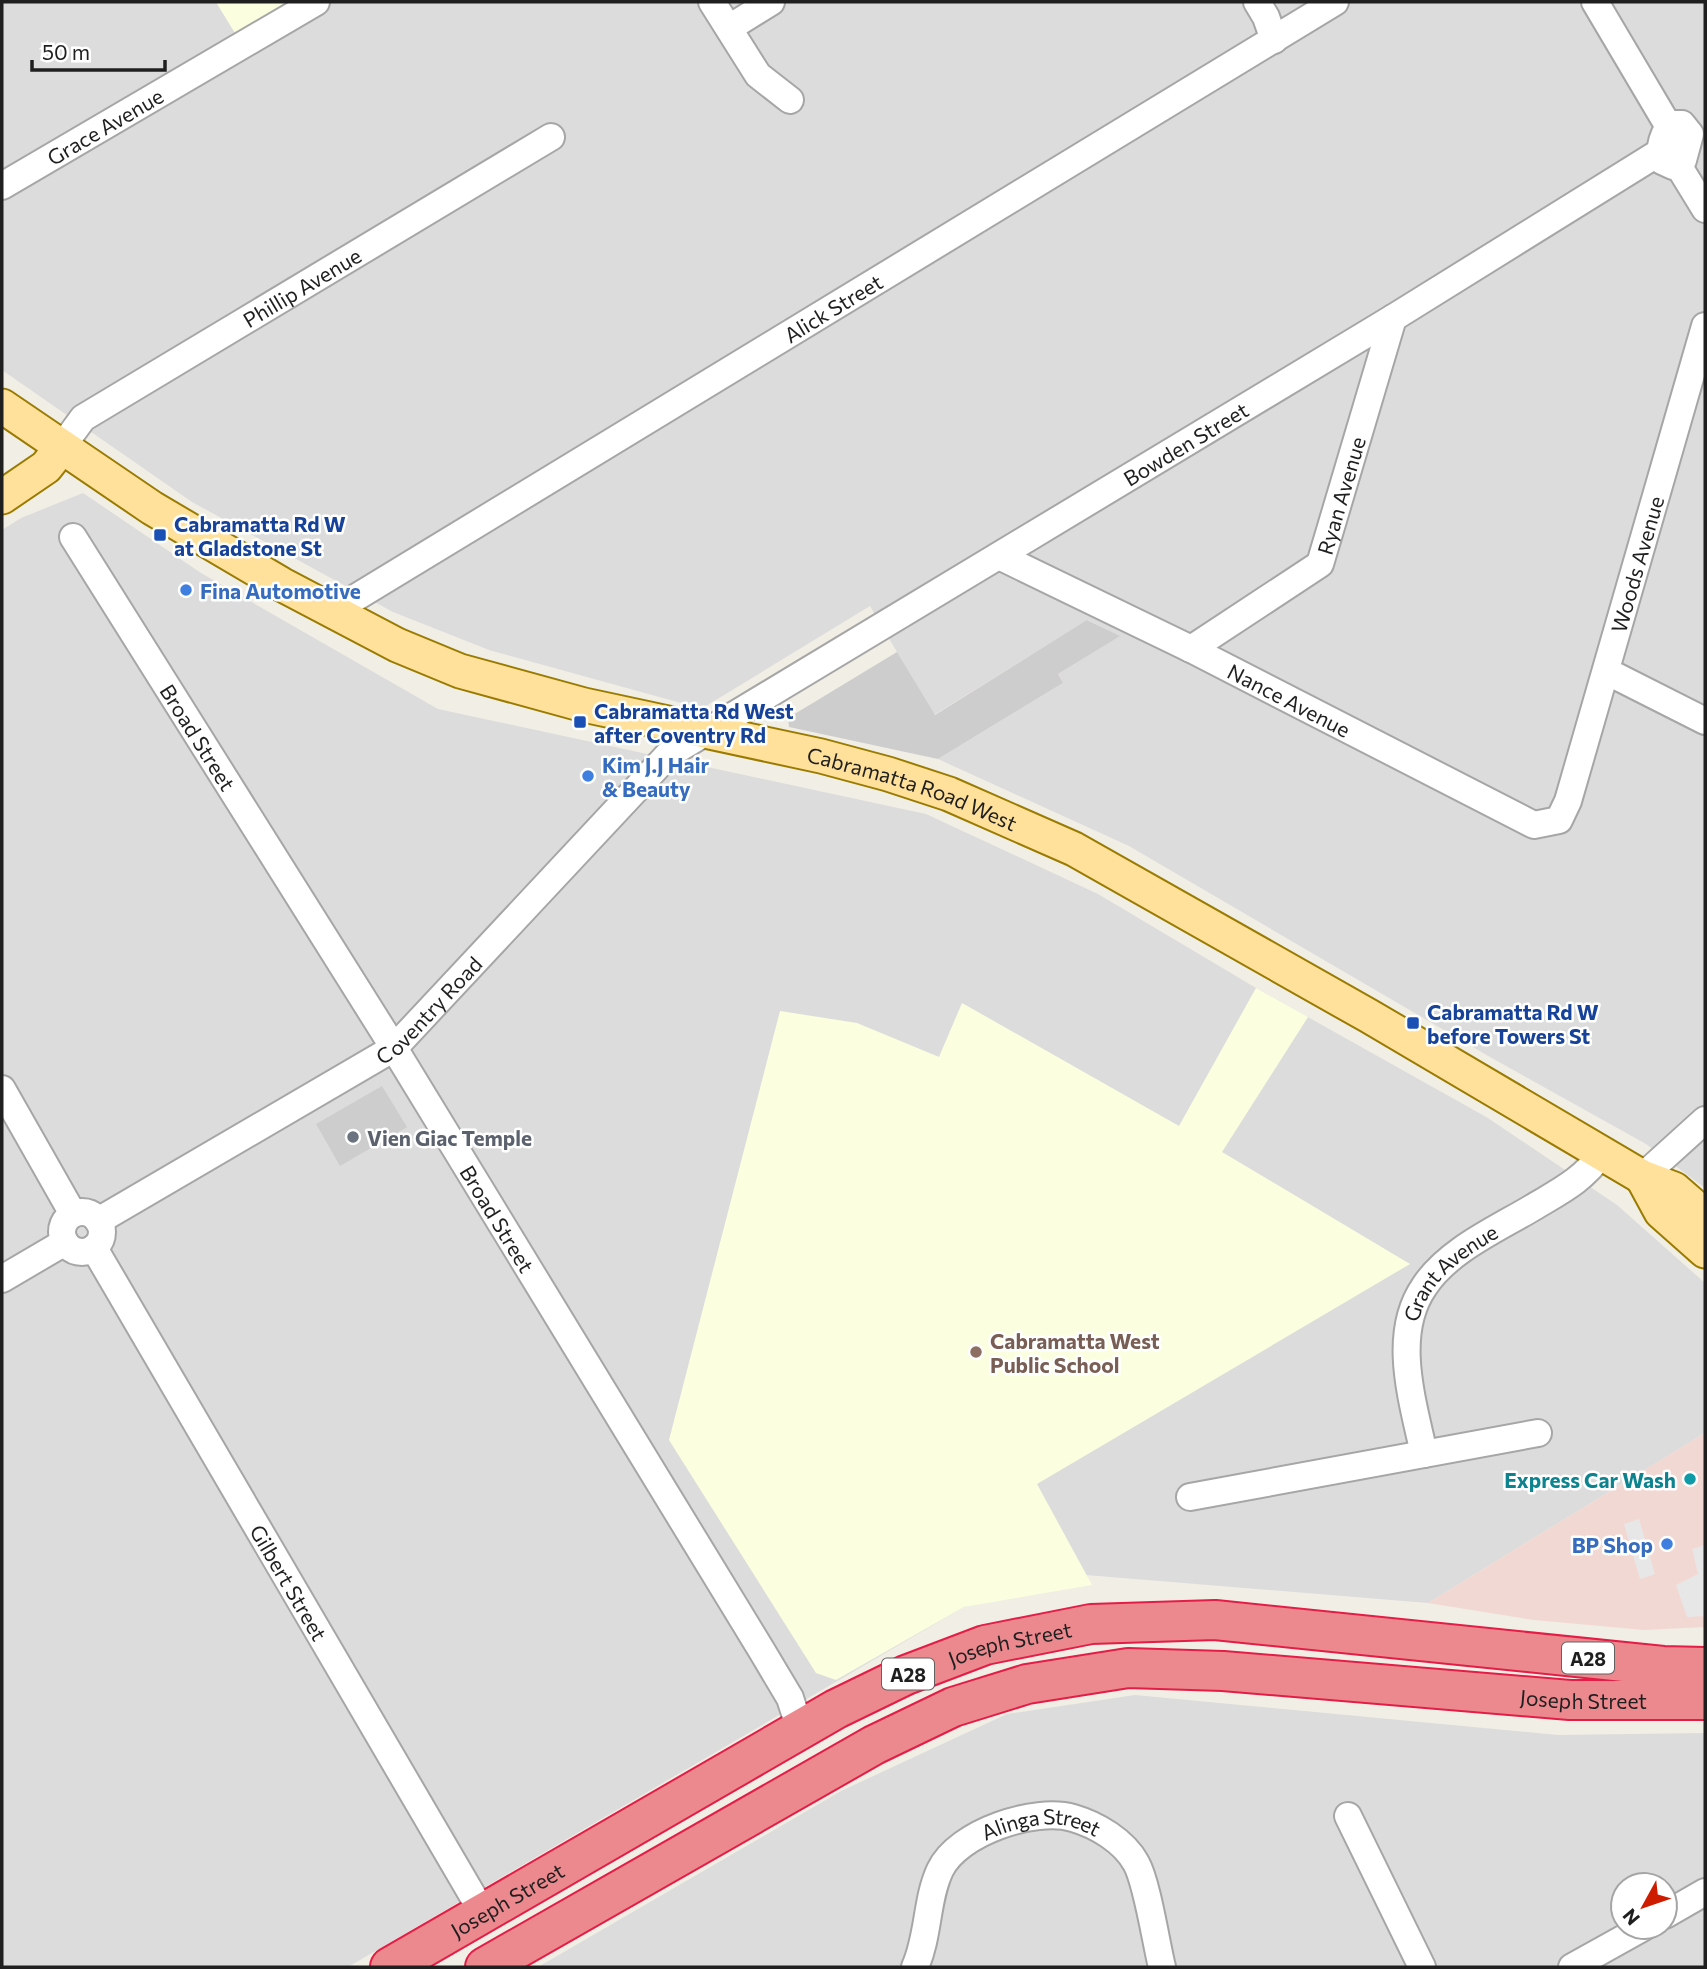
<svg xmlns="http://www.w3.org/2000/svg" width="1707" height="1969" viewBox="0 0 1707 1969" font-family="Commissioner,sans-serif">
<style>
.residential{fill:#dddcdc;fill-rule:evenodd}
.commercial{fill:#f2d8d3}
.education{fill:#fbffdf}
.religious{fill:#cdcdcd}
.parking{fill:#e7e7e7}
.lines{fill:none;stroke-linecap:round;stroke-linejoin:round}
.minor-casing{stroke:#a6a6a6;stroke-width:30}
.major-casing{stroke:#9a7b00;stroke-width:37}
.highway-casing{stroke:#e31d46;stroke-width:42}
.minor{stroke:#fff;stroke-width:26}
.major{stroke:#ffe19b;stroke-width:33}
.highway{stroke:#eb898e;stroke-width:38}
.transit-dot{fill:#1a4fb4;stroke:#fff;stroke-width:2.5}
.shop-dot{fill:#3f7fe0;stroke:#fff;stroke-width:2.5}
.worship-dot{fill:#6b7280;stroke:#fff;stroke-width:2.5}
.education-dot{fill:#8d6e63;stroke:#fff;stroke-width:2.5}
.culture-dot{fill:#0f9aa8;stroke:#fff;stroke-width:2.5}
.labels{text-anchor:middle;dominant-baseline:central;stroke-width:5;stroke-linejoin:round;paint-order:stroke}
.shield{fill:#fff;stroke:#626262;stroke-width:2}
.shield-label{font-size:19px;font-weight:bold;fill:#1f1f1f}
.street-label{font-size:21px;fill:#1f1f1f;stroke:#fff}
.transit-label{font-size:21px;font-weight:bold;fill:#164399;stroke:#fff;text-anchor:start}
.shop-label{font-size:21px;font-weight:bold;fill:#366cbe;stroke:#fff;text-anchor:start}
.worship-label{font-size:21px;font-weight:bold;fill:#5b616d;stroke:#fff;text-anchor:start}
.education-label{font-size:21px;font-weight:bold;fill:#785e54;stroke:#fff;text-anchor:start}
.culture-label{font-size:21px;font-weight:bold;fill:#0d838f;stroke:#fff;text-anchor:end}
</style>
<rect width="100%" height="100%" fill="#f0eee5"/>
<path class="residential" d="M2,2H216L238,37L297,2H1705V1188L1646,1144L1490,1057L1129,846L938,759L1063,683L1058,674L1119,636L1088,620L934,715L870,606L706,706H692L489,650L393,612L192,502L2,370Z
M83,493L201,573L438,709L926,814L1098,894L1256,988L1488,1118L1617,1205L1705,1283V1433L1428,1603L1086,1575L964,1607L348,1967H2V530L21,518Z
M1135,1695L1558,1735L1705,1733V1967H538L841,1791L1007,1714ZM1623,1885H1665V1927H1623Z"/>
<path class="commercial" d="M1705,1433V1627L1644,1630L1534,1620L1428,1603Z"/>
<path class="education" d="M216,2H297L238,38Z
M1256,988L1308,1017L1222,1152L1410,1264L1037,1484L1092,1585L964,1607L836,1680L816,1673L669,1440L780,1011L857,1023L939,1057L962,1003L1179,1126Z"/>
<path class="religious" d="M1087,620L1120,636L1058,674L1063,683L938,759L789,727L788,718L897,652L935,715Z
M382,1086L407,1127L340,1166L316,1124Z"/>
<path class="parking" d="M1639,1519L1655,1574L1640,1579L1624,1524Z
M1705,1545V1616L1687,1617L1676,1585L1698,1574L1692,1549Z"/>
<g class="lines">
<g class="minor-casing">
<g id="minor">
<path d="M712,2L758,75L790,100"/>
<path d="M1257,2L1266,17L1274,40"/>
<path d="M1595,2L1669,127"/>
<path d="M729,28L771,2"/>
<path d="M1673,124H1682L1690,134L1683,160L1673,166L1662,161C1658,149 1663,131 1673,124Z"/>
<path d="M1678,165L1705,209"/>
<path id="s1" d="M2,186L316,2"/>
<path id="s2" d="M61,448L83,418L551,137"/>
<path id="s3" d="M73,537L394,1048L762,1651L790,1698L800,1729"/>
<path id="s4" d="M999,556L1191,649L1534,825L1559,820L1568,801L1705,326"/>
<path id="s5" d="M332,612L1335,2"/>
<path id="s6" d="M1191,649L1320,564L1393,318"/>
<path d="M1606,671L1705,721"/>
<path d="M2,1089L73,1214"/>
<path d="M1642,1177L1705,1120"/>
<circle cx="82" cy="1232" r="20"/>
<path id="s7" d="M98,1221L394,1048L668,755L1393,318L1660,152"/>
<path id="s8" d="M94,1248L484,1915"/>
<path d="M2,1279L65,1242"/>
<path id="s9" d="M1424,1454C1413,1402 1391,1335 1424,1287C1447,1251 1497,1229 1532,1208C1562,1190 1582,1181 1603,1152"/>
<path d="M1190,1497L1538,1433"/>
<path d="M1348,1816L1422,1967"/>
<path d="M1665,1915L1705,1892"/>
<path id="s10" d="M915,1967C929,1936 926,1900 940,1870C958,1832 1035,1807 1073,1818C1097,1825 1124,1841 1136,1863C1147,1882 1156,1943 1162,1967"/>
<path d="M1572,1967L1644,1927"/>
</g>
</g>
<g class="major-casing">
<g id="major">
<path id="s11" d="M2,406L152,508L281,584L397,645L460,671L584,705L821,756L888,774L949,794L1074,849L1369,1016L1642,1177L1674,1189L1705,1216"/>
<path d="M2,497L46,467L61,448"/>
<path d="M1642,1177L1661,1212L1705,1251"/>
</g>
</g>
<g class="highway-casing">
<g id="highway">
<path id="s12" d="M390,1967L836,1709L906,1675L985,1645L1091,1624L1215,1620L1663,1666L1705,1667"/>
<path id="s13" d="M485,1967L874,1745L953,1707L1027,1684L1128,1668L1223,1671L1570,1700H1705"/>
</g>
</g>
<use href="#minor" class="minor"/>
<use href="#major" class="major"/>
<use href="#highway" class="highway"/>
</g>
<g class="transit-dot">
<rect x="153" y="528" width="14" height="14" rx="3.5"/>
<rect x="573" y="715" width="14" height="14" rx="3.5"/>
<rect x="1406" y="1016" width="14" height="14" rx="3.5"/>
</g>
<g class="shop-dot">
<circle cx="186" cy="590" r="7"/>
<circle cx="588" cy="776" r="7"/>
<circle cx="1667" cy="1544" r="7"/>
</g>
<circle class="worship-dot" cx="353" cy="1137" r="7"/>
<circle class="education-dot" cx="976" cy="1352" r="7"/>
<circle class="culture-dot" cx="1690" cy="1479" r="7"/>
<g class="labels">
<g class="shield">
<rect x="1562" y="1642.5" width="52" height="31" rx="5"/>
<rect x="882" y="1658.5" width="52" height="31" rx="5"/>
</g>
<g class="shield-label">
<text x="1588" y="1658">A28</text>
<text x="908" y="1674">A28</text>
</g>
<g class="street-label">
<text stroke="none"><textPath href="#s1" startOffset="119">Grace Avenue</textPath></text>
<text stroke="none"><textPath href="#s2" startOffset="292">Phillip Avenue</textPath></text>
<text stroke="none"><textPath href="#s5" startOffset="586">Alick Street</textPath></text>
<text stroke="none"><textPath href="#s7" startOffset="1348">Bowden Street</textPath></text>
<text stroke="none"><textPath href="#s6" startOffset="226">Ryan Avenue</textPath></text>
<text stroke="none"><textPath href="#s4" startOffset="892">Woods Avenue</textPath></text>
<text stroke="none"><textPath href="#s4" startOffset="324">Nance Avenue</textPath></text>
<text stroke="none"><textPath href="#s3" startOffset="236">Broad Street</textPath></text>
<text stroke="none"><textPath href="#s11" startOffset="998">Cabramatta Road West</textPath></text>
<text stroke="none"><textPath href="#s7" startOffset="394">Coventry Road</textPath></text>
<text stroke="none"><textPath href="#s3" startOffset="803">Broad Street</textPath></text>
<text stroke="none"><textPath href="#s9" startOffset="200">Grant Avenue</textPath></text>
<text stroke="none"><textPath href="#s8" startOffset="387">Gilbert Street</textPath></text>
<text stroke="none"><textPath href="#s12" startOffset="702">Joseph Street</textPath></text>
<text stroke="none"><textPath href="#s13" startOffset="1172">Joseph Street</textPath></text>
<text stroke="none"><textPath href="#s10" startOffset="219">Alinga Street</textPath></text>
<text stroke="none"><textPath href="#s12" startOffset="135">Joseph Street</textPath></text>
</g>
<g class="transit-label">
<text x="174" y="523">Cabramatta Rd W<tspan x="174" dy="24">at Gladstone St</tspan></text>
<text x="594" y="710">Cabramatta Rd West<tspan x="594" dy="24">after Coventry Rd</tspan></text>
<text x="1427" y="1011">Cabramatta Rd W<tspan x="1427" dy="24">before Towers St</tspan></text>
</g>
<g class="shop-label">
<text x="200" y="590">Fina Automotive</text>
<text x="602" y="764">Kim J.J Hair<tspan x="602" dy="24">&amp; Beauty</tspan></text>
<text x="1653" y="1544" text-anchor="end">BP Shop</text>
</g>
<g class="worship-label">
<text x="367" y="1137">Vien Giac Temple</text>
</g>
<g class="education-label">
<text x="990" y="1340">Cabramatta West<tspan x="990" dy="24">Public School</tspan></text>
</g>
<g class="culture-label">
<text x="1676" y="1479">Express Car Wash</text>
</g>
</g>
<rect width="1707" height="1969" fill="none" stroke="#1f1f1f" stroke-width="7"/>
<g transform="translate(1644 1906) rotate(230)"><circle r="33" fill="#ffffff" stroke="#a5a5a5" stroke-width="2"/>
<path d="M0-5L12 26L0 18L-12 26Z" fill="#ce1c00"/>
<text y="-10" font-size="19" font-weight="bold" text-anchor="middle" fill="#1f1f1f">N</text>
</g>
<path d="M32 60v10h133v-10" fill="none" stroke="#1f1f1f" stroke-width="3.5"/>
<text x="42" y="60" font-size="21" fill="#1f1f1f" stroke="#ffffff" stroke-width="5" paint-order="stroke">50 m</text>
</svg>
